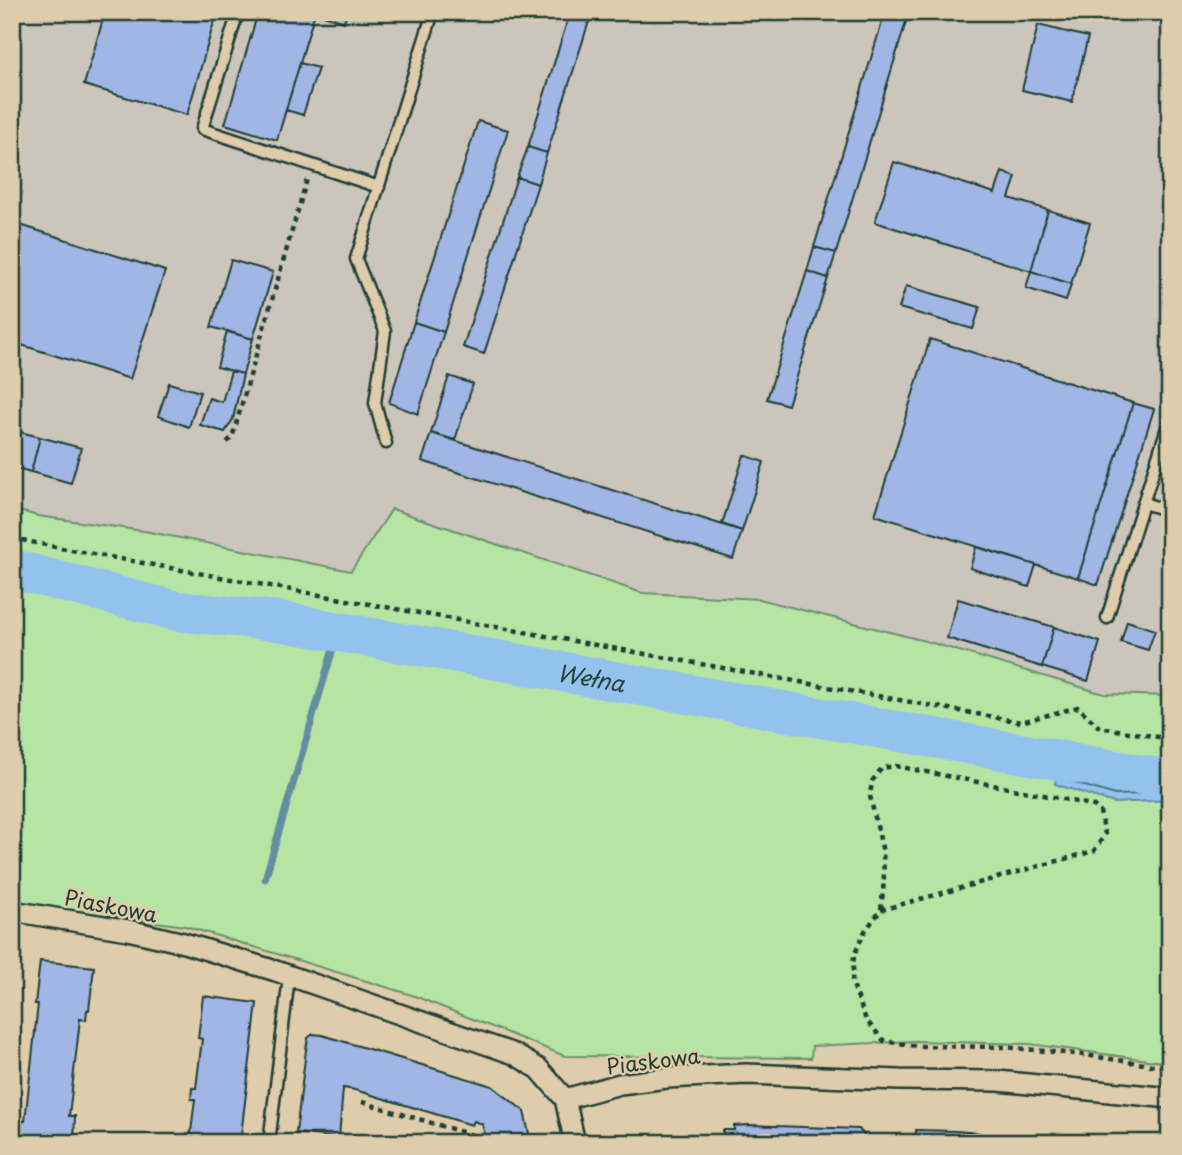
<svg xmlns="http://www.w3.org/2000/svg" width="1182" height="1155" viewBox="0 0 1182 1155" font-family="'Playpen Sans',sans-serif">
<style>
.built{fill:#ccc5bb}
.green{fill:#b5e4a3;stroke:#6a906c;stroke-width:2}
.water{fill:#92c2ed;stroke:#648da3;stroke-width:2}
.lines{fill:none;stroke-linecap:round;stroke-linejoin:round}
.shore{stroke:#4d727e;stroke-width:2}
.stream{stroke:#648da3;stroke-width:7}
.river{stroke:#92c2ed;stroke-width:40}
.building{fill:#a1b6e4;stroke:#1f3d34;stroke-width:2}
.lane-casing{stroke:#1f3d34;stroke-width:15}
.street-casing{stroke:#1f3d34;stroke-width:24}
.path{stroke:#1f3d34;stroke-width:4.5;stroke-dasharray:5 5;stroke-linecap:butt}
.lane{stroke:#dfccaa;stroke-width:10}
.street{stroke:#dfccaa;stroke-width:19}
.labels{text-anchor:middle;dominant-baseline:central;stroke-width:5;stroke-linejoin:round;paint-order:stroke}
.street-label{font-size:21px;fill:#1f3d34;stroke:#dfccaa}
.water-label{font-size:23px;font-style:italic;fill:#25443d;stroke:#dfccaa}
</style>
<rect width="100%" height="100%" fill="#dfccaa"/>
<filter id="ink" filterUnits="userSpaceOnUse"><feTurbulence type="fractalNoise" baseFrequency=".0143" numOctaves="2"/><feDisplacementMap in="SourceGraphic" scale="14" xChannelSelector="R" yChannelSelector="G"/><feConvolveMatrix kernelMatrix="1 2 1 2 8 2 1 2 1" color-interpolation-filters="sRGB"/></filter>
<g filter="url(#ink)">
<path class="built" d="M12,12H1170V696L1104,694L929,642L759,599L642,593L392,509L351,571L144,531L38,516L12,509Z"/>
<path class="green" d="M12,509L38,516L144,531L351,571L392,509L642,593L759,599L929,642L1104,694L1170,696V1063L1030,1044L916,1041L812,1046L811,1058L565,1056L412,995L185,926L12,902Z"/>
<path class="water" d="M1061,751L1119,759L1170,769V800L1114,803L1055,784Z"/>
<g class="lines">
<path class="shore" d="M1090,771L1138,779L1141,783C1125,792 1104,783 1088,778L1086,773Z
M1170,775L1069,760L1066,762L1063,777L1066,780L1115,795L1170,793"/>
<path class="stream" d="M265,879L338,632"/>
<path class="river" id="s1" d="M12,569L176,611L278,621L1170,780"/>
</g>
<path class="building" d="M105,12H217L187,115L84,85Z
M258,12H315L277,140L225,124Z
M315,12H347L344,22Z
M570,12H592L547,153L528,147Z
M885,12H909L836,253L814,247Z
M1137,12H1170V22Z
M1038,25L1088,37L1072,102L1022,90Z
M300,63L318,68L303,115L286,110Z
M478,121L508,130L444,332L414,322Z
M528,147L547,153L538,184L517,177Z
M894,162L995,193L1002,172L1016,177L1009,198L1048,210L1031,271L875,222Z
M517,177L538,184L484,354L463,347Z
M1048,210L1090,223L1071,284L1031,271Z
M17,224L165,271L130,379L12,342V238Z
M814,247L836,253L828,278L807,271Z
M231,260L273,272L253,339L211,327Z
M807,271L828,278L788,405L767,399Z
M1031,271L1071,284L1066,301L1026,288Z
M906,286L980,307L973,329L899,308Z
M414,322L444,332L418,414L389,403Z
M227,331L253,339L243,374L217,367Z
M930,339L1133,403L1078,578L875,515Z
M231,371L243,374L233,419L225,432L200,425L209,398L222,402Z
M449,376L473,384L455,440L431,433Z
M169,383L200,392L189,427L158,416Z
M1133,403L1154,409L1098,585L1078,578Z
M12,430L40,437L31,472L12,467Z
M431,433L742,531L733,559L422,461Z
M40,437L81,448L71,483L31,472Z
M744,455L764,462L742,531L722,524Z
M976,547L1036,565L1029,587L970,568Z
M958,599L1054,627L1042,667L947,638Z
M1127,621L1155,630L1148,650L1121,642Z
M1054,627L1100,642L1088,681L1042,667Z
M40,961L94,967L89,1010H87L86,1020L80,1019L69,1116H75L74,1143H19L22,1121H25L38,1004H35Z
M203,996L257,1003L240,1143H186V1139L190,1140L195,1099H191L192,1088H196L202,1039L198,1038Z
M313,1034L322,1035L492,1086L524,1111L531,1143H487L482,1124L474,1121L472,1125L355,1090L343,1088L339,1138L296,1133L306,1050L308,1038Z
M748,1125L859,1129L864,1135V1142L723,1143V1130H734V1126Z
M916,1130L956,1131L979,1133L978,1143H915Z
M1030,1134L1074,1135V1143H1030Z"/>
<g class="lines">
<g class="lane-casing">
<path id="lane" d="M238,12L202,129L379,187
M386,443L375,403L385,331L356,259L433,12
M1143,503L1170,511
M1107,618L1170,418
M269,1143L289,977"/>
</g>
<g class="street-casing">
<path id="street" d="M12,911L128,930L184,943L276,971L514,1054L539,1069L565,1099L575,1143
M565,1099L620,1084L667,1078L746,1074L899,1080L998,1081L1170,1098"/>
</g>
<path class="path" d="M227,442L232,438L307,179
M12,538L60,548L1021,722L1078,707L1099,727L1170,739
M881,910L1094,851L1105,834L1100,812L1094,806L1059,798L896,766L882,768L872,781L870,796L883,852L884,881L881,910L865,931L854,955L852,982L866,1020L884,1041L917,1046L1006,1047L1084,1055L1164,1067
M362,1102L472,1135L474,1143"/>
<use href="#lane" class="lane"/>
<use href="#street" class="street"/>
</g>
</g>
<g class="labels">
<g class="street-label">
<text transform="translate(111 905) rotate(11)">Piaskowa</text>
<text transform="translate(653 1060) rotate(-7)">Piaskowa</text>
</g>
<g class="water-label">
<text stroke="none"><textPath href="#s1" startOffset="590">Wełna</textPath></text>
</g>
</g>
<rect width="1182" height="1155" fill="none" stroke="#dfccaa" stroke-width="42"/>
<rect x="21" y="21" width="1140" height="1113" fill="none" stroke="#1f3d34" stroke-width="2.5" filter="url(#ink)"/>
</svg>
